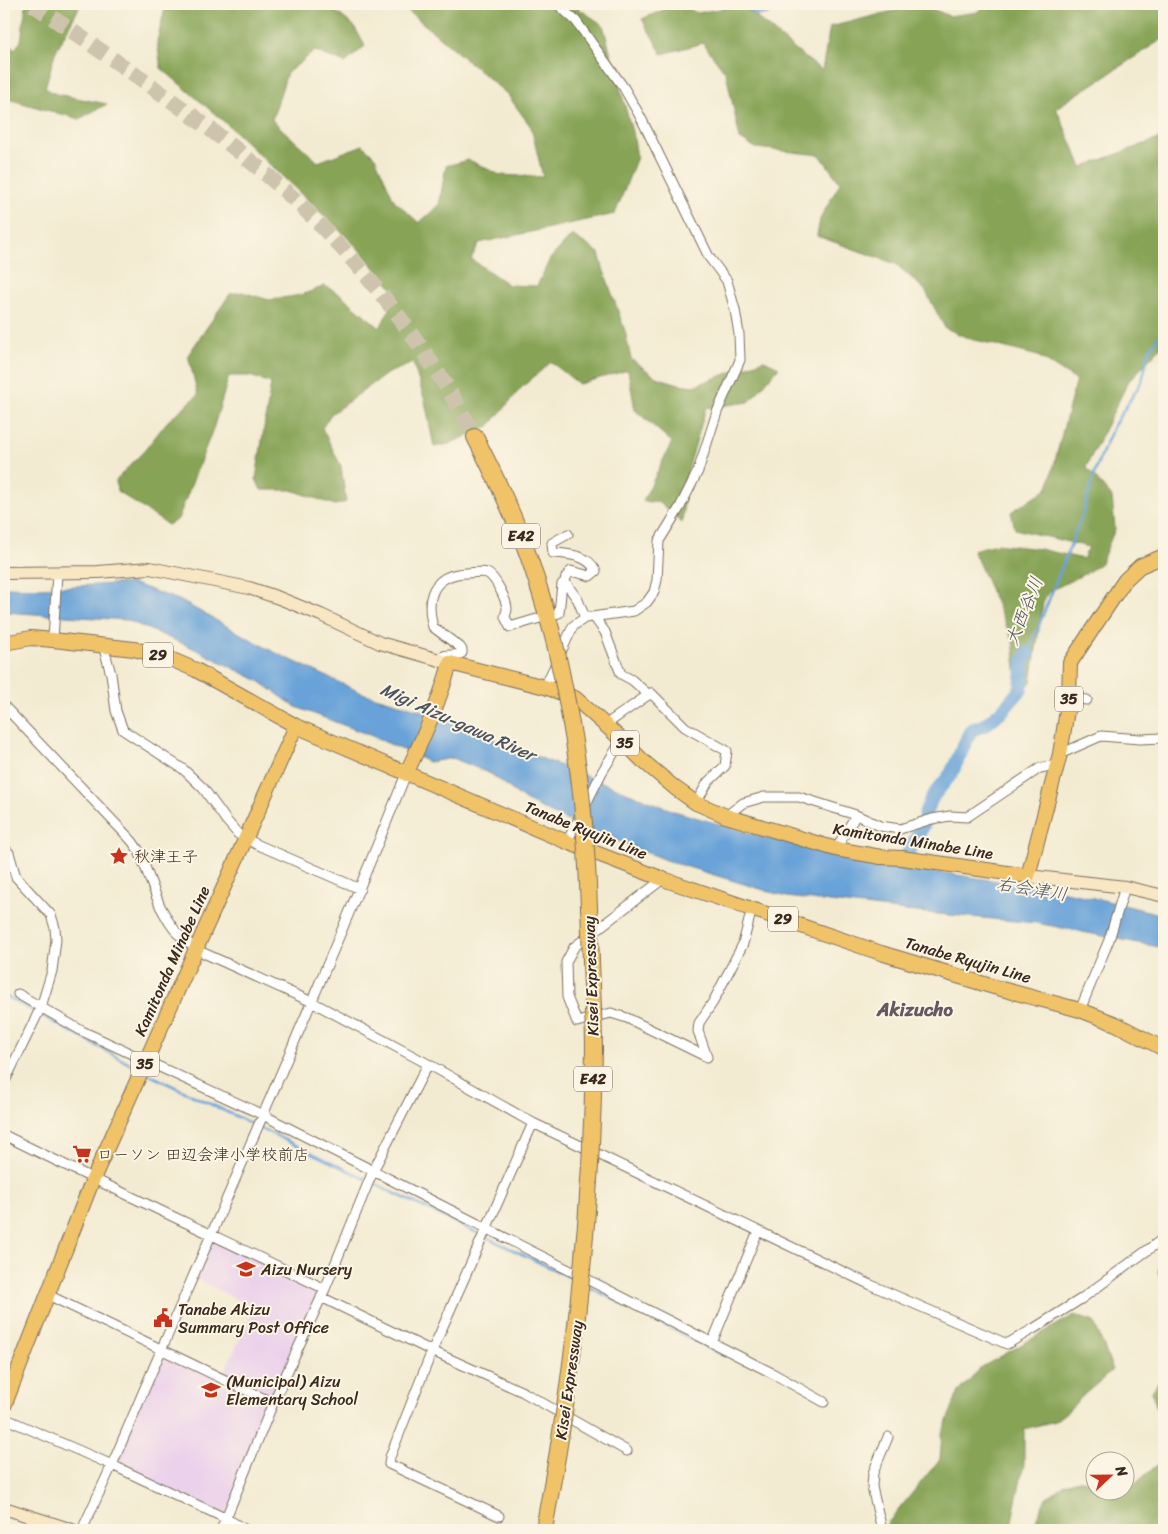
<svg xmlns="http://www.w3.org/2000/svg" width="1168" height="1534" viewBox="0 0 1168 1534" font-family="Sriracha,'Klee One',sans-serif">
<style>
.built{fill:#ebd1eb}
.forest{fill:#87a456;stroke:#61673a}
.water{fill:#68a2d8;stroke:#52667b}
.lines{fill:none;stroke-linecap:round;stroke-linejoin:round}
.stream{stroke:#68a2d8;stroke-width:2.5}
.river{stroke:#68a2d8;stroke-width:14}
.highway-tunnel{stroke:#cec4ad;stroke-width:16;stroke-dasharray:16 8;stroke-linecap:butt}
.street-casing{stroke:#7b6e5d;stroke-width:11}
.secondary-casing{stroke:#7b6e5d;stroke-width:14}
.primary-casing{stroke:#7b6e5d;stroke-width:16}
.highway-casing{stroke:#7b6e5d;stroke-width:18}
.street{stroke:#fff;stroke-width:9}
.secondary{stroke:#f9e7c3;stroke-width:12}
.primary{stroke:#f1c369;stroke-width:14}
.highway{stroke:#f1c369;stroke-width:16}
.highway-bridge-casing{stroke:#7b6e5d;stroke-width:18;stroke-linecap:butt}
.highway-bridge{stroke:#f1c369;stroke-width:16}
.labels{text-anchor:middle;dominant-baseline:central;stroke-width:4;stroke-linejoin:round;paint-order:stroke}
.shield{fill:#fcf5e5;stroke:#75675a;stroke-width:1}
.shield-label{font-size:15px;font-weight:bold;fill:#3b2a1e}
.street-label{font-size:16px;fill:#3b2a1e;stroke:#fcf5e5}
.poi-label{font-size:16px;fill:#3b2a1e;stroke:#fcf5e5;text-anchor:start}
.water-label{font-size:18px;font-style:italic;fill:#4b545f;stroke:#fcf5e5}
.quarter-label{font-size:19px;font-weight:bold;fill:#665860;stroke:#fcf5e5}
</style>
<rect width="100%" height="100%" fill="#fcf5e5"/>
<filter id="ink" filterUnits="userSpaceOnUse"><feTurbulence type="fractalNoise" baseFrequency=".02" numOctaves="2"/><feDisplacementMap in="SourceGraphic" scale="10" xChannelSelector="R" yChannelSelector="G"/><feConvolveMatrix kernelMatrix="1 2 1 2 8 2 1 2 1" color-interpolation-filters="sRGB"/></filter>
<filter id="wash" filterUnits="userSpaceOnUse"><feTurbulence type="fractalNoise" baseFrequency=".0096" numOctaves="4" result="noise"/><feDisplacementMap in="SourceGraphic" scale="20" xChannelSelector="R" yChannelSelector="G"/><feGaussianBlur stdDeviation="1.12" result="paint"/><feColorMatrix in="noise" values="0 0 0 0 0 0 0 0 0 0 0 0 0 0 0 0 0 1.4 0 .05"/><feComposite in="paint" operator="in"/></filter>
<g filter="url(#wash)">
<rect width="100%" height="100%" fill="#f3ebd1"/>
<path class="built" d="M214,1238L323,1290L227,1519L112,1465L161,1350L221,1378L255,1308L196,1279Z"/>
<path class="forest" d="M26,4H81L55,53L45,88L56,94L107,104L79,119L4,98V31L14,50L21,41Z
M166,4H326L354,26L365,46L345,63L315,51L287,73L272,120L318,162L363,145L375,157L394,200L419,223L439,205L446,166L469,160L500,175L543,177L531,127L507,94L400,4H572L603,25L634,139L637,157L615,214L479,243L471,259L509,285L537,286L550,259L572,235L599,253L603,268L625,331L631,359L656,377L679,384L694,386L764,360L779,367L749,402L706,408L687,473L682,523L660,503L643,501L672,442L635,410L628,370L579,384L551,362L521,388L489,426L449,444L434,447L425,401L413,363L388,373L331,414L322,428L341,466L346,502L335,505L292,490H261L256,479L271,383L250,376H229L214,426L178,519L168,525L117,491L116,480L145,450L167,422L198,395L188,355L230,294L242,292L269,300L301,295L325,286L341,295L380,328L397,294L357,247L228,125L161,68L157,41Z
M677,4H680L697,13L742,5C769,27 794,51 822,70L830,27L921,4L949,16L978,12L991,4H1164V38L1056,108L1082,167L1164,137V344L1128,382L1086,467L1112,497L1115,529L1101,563L1088,572L1048,592L1043,603L1031,682L1019,695L1013,641L973,550L996,544L1040,549L1083,559L1089,547L1015,529L1011,512L1048,488L1076,380L1038,356L968,338L945,328L925,290L896,264L817,236L820,219L840,183L820,155L756,148L740,139L726,73L703,43L662,54L642,19Z
M1164,1257V1283L1158,1272L1162,1259Z
M1074,1315L1094,1322L1113,1370L1086,1393L1069,1410L1055,1421L1024,1429V1464L1010,1530H887V1524L940,1459L942,1434L958,1393L982,1367Z
M1164,1375V1435L1152,1391Z
M1164,1459V1530H1035L1037,1517L1046,1498L1065,1484L1079,1480L1095,1481L1096,1492H1126V1485H1134Z"/>
<path class="water" d="M715,4H775L770,14L756,16L742,5L724,8Z
M131,583L179,600L274,652L362,693L420,710L674,811L770,839L896,866L1051,889L1103,900L1164,915V948L1037,923L906,911L787,897L668,861L566,820L525,800L491,774L453,758L429,762L372,736L296,707L259,681L193,648L127,620L4,612V587L41,588Z"/>
<g class="lines">
<path class="stream" d="M1028,653L1082,516L1096,468L1113,427L1142,381L1149,351L1164,329
M4,995L137,1068
M146,1073L366,1179
M371,1182L481,1235
M486,1237L576,1280
M587,1286L722,1355"/>
<path class="river" d="M901,869L909,851L923,826L926,811L933,796L951,774L971,730L985,725L1004,709L1021,689L1024,661L1028,653"/>
</g>
</g>
<g filter="url(#ink)">
<g class="lines">
<path class="highway-tunnel" d="M33,4C120,65 215,126 293,198C347,249 397,309 437,372C451,393 463,415 475,437"/>
<g class="street-casing">
<path id="street" d="M568,534L552,543L553,553C570,554 588,555 596,571L590,576L571,571L566,577L565,582L578,600L585,618
M555,614L559,613L562,584L565,582
M594,617L605,632L621,674L632,680L649,695
M53,640L57,573
M103,645L111,674L116,711L123,730L183,769L203,788L226,820L238,834L256,844L360,889
M437,660C447,651 453,658 462,653V650L460,647L433,627C425,597 433,574 467,573C473,573 482,571 487,573C495,576 507,601 507,609C507,612 505,614 505,617L510,627L540,618
M545,687L573,626L585,618L634,611L647,602L654,592L657,580L659,541L680,507L698,471L717,412L740,360L739,334L735,310L727,281L709,257L641,118L624,88L576,21L557,4
M1069,698L1087,700
M4,706L132,841L139,851L160,906L169,922L177,933L197,950L312,1002L428,1064L533,1123L871,1285L1007,1344L1033,1329L1081,1299L1164,1238
M605,725L651,693L685,727L727,751L725,766L708,782L696,803
M1060,754L1101,736L1140,739L1164,738
M726,816L743,803L764,797H799L856,815L880,826L900,829L932,819L950,816L967,817L1040,768L1057,765
M567,842L602,772L622,740
M4,848L9,853L16,877L51,915L55,928L56,940L52,971L41,1007L4,1083
M836,849L856,815
M663,879L574,947L566,962L567,997L577,1022L611,1013L627,1018L707,1057
M18,994L82,1031L263,1115L772,1373L824,1402
M1080,1010L1109,940L1125,887
M707,1057L698,1031L699,1023L713,1002L743,944L752,908
M4,1135C110,1188 218,1237 325,1289
M48,1295L273,1403
M321,1297L432,1351L523,1392L627,1451
M712,1343L758,1231
M4,1418L112,1465L227,1519L246,1530
M499,1516L389,1464L390,1457L432,1351L533,1123
M82,1530L112,1465C210,1234 313,1006 406,774
M221,1530L273,1403L325,1289L373,1171L428,1064
M882,1530L872,1487L873,1473L888,1437"/>
</g>
<g class="secondary-casing">
<path id="secondary" d="M4,573L98,572L150,568L249,588L279,598L321,615L380,643L450,663
M1028,876L1125,887L1164,896
M4,1508L72,1530"/>
</g>
<g class="primary-casing">
<path id="primary" d="M4,643L31,638L53,640L134,649L168,658L196,670L296,726L567,842L663,879L881,953L994,987L1080,1010L1116,1024L1164,1049
M406,774C423,738 440,701 450,663L545,687L575,698L622,740L643,761L675,788L696,803L726,816L836,849L881,857L902,858L1028,876L1060,754L1069,698L1070,663L1125,580L1140,566L1164,556
M4,1406L93,1179L296,726"/>
</g>
<g class="highway-casing">
<path id="highway" d="M475,437C491,468 506,499 519,531C533,566 544,603 554,640
M544,1530L546,1518"/>
</g>
<use href="#street" class="street"/>
<use href="#secondary" class="secondary"/>
<use href="#primary" class="primary"/>
<use href="#highway" class="highway"/>
<g class="highway-bridge-casing">
<path id="highway-bridge" d="M546,1518C576,1363 592,1207 594,1050C594,1020 592,991 591,961C589,902 587,843 580,784C574,735 565,687 554,640"/>
</g>
<use href="#highway-bridge" class="highway-bridge"/>
</g>
</g>
<defs>
<g id="sight-bare" transform="scale(1.5)"><path d="M0-6L1.8-2.2L6-1.7L2.9 1.2L3.7 5.4L0 3.3L-3.7 5.4L-2.9 1.2L-6-1.7L-1.8-2.2Z" fill="#c8321e" stroke="#fcf5e5" stroke-width="2.5" paint-order="stroke"/></g>
<g id="supermarket-bare" transform="scale(1.5)"><path d="M-6-5.5h2.5l.6 2H6L4.5 2H-2.5L-4.4-4H-6ZM-1.5 3.2a1.3 1.3 0 1 0 .1 0ZM3 3.2a1.3 1.3 0 1 0 .1 0Z" fill="#c8321e" stroke="#fcf5e5" stroke-width="2.5" paint-order="stroke"/></g>
<g id="school-bare" transform="scale(1.5)"><path d="M0-5L7-2L0 1L-7-2ZM-4 1L0 2.5L4 1V4Q0 6-4 4Z" fill="#c8321e" stroke="#fcf5e5" stroke-width="2.5" paint-order="stroke"/></g>
<g id="civic-bare" transform="scale(1.5)"><path d="M-.6-6.5H3V-4.5H.6V-3L4-1V1h2V6H-6V1h2V-1L-.6-3ZM-1.2 2.5V6h2.4V2.5Z" fill="#c8321e" stroke="#fcf5e5" stroke-width="2.5" paint-order="stroke"/></g>
</defs>
<g fill-rule="evenodd">
<use href="#sight-bare" x="119" y="856"/>
<use href="#supermarket-bare" x="82" y="1154"/>
<use href="#school-bare" x="246" y="1269"/>
<use href="#civic-bare" x="163" y="1318"/>
<use href="#school-bare" x="211" y="1390"/>
</g>
<g class="labels">
<g class="shield">
<rect x="502" y="523.5" width="38" height="25" rx="4"/>
<rect x="143" y="642.5" width="30" height="25" rx="4"/>
<rect x="1055" y="686.5" width="28" height="25" rx="4"/>
<rect x="611" y="730.5" width="28" height="25" rx="4"/>
<rect x="768" y="906.5" width="30" height="25" rx="4"/>
<rect x="131" y="1051.5" width="28" height="25" rx="4"/>
<rect x="574" y="1066.5" width="38" height="25" rx="4"/>
</g>
<g class="shield-label">
<text x="521" y="536">E42</text>
<text x="158" y="655">29</text>
<text x="1069" y="699">35</text>
<text x="625" y="743">35</text>
<text x="783" y="919">29</text>
<text x="145" y="1064">35</text>
<text x="593" y="1079">E42</text>
</g>
<g class="street-label">
<text transform="translate(586 830) rotate(22)">Tanabe Ryujin Line</text>
<text transform="translate(913 841) rotate(9)">Kamitonda Minabe Line</text>
<text transform="translate(968 960) rotate(16)">Tanabe Ryujin Line</text>
<text transform="translate(172 961) rotate(-66)">Kamitonda Minabe Line</text>
<text transform="translate(591 976) rotate(-92)">Kisei Expressway</text>
<text transform="translate(569 1380) rotate(-82)">Kisei Expressway</text>
</g>
<g class="poi-label">
<text x="134" y="856">秋津王子</text>
<text x="97" y="1154">ローソン 田辺会津小学校前店</text>
<text x="261" y="1269">Aizu Nursery</text>
<text x="178" y="1309">Tanabe Akizu<tspan x="178" dy="18">Summary Post Office</tspan></text>
<text x="226" y="1381">(Municipal) Aizu<tspan x="226" dy="18">Elementary School</tspan></text>
</g>
<g class="water-label">
<text transform="translate(1024 611) rotate(-68)">大西谷川</text>
<text transform="translate(458 722) rotate(24)">Migi Aizu-gawa River</text>
<text transform="translate(1032 889) rotate(9)">右会津川</text>
</g>
<g class="quarter-label">
<text x="915" y="1009">Akizucho</text>
</g>
</g>
<rect width="1168" height="1534" fill="none" stroke="#fcf5e5" stroke-width="20"/>
<g transform="translate(1110 1476) rotate(68)"><circle r="24" fill="#fcf5e5" stroke="#afa495"/>
<path d="M0-4L9 19L0 12L-9 19Z" fill="#c8321e"/>
<text y="-8" font-size="14" font-weight="bold" text-anchor="middle" fill="#3b2a1e">N</text>
</g>
</svg>
